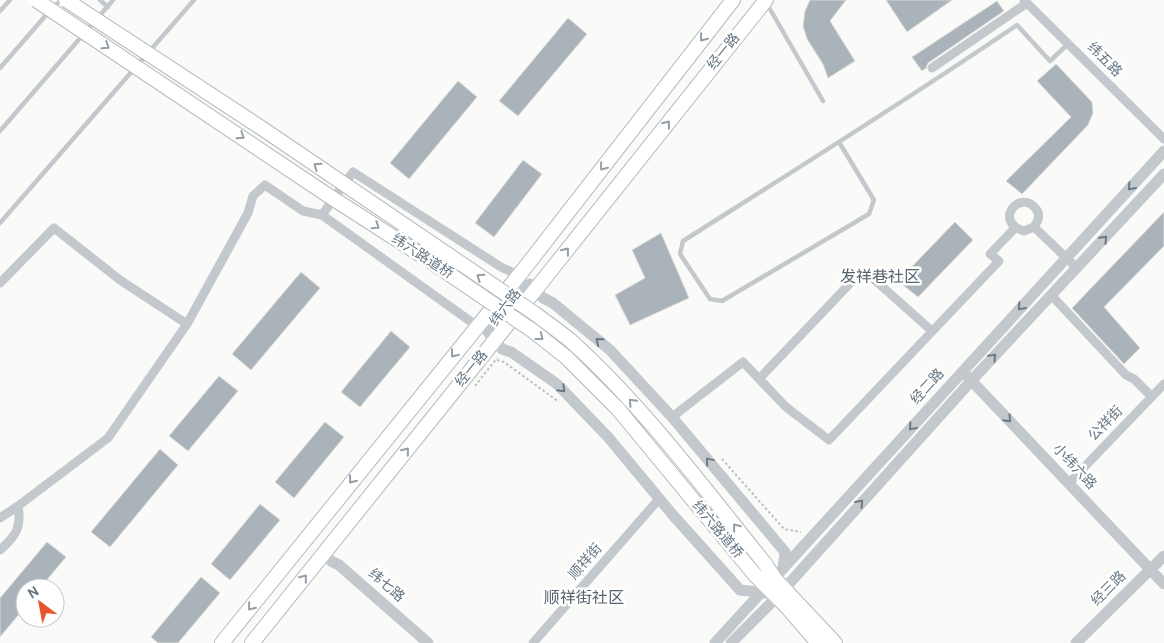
<svg xmlns="http://www.w3.org/2000/svg" width="1164" height="643" viewBox="0 0 1164 643" font-family="Overpass,'Noto Sans SC',sans-serif">
<style>
.building{fill:#aab3b9;stroke:#dcdcda}
.lines{fill:none;stroke-linecap:round;stroke-linejoin:round}
.primary-casing{stroke:#b5babe;stroke-width:16}
.path{stroke:#bbbfc2;stroke-width:2;stroke-dasharray:2.5 2.5;stroke-linecap:butt}
.service{stroke:#c3c8cc;stroke-width:4.5}
.minor{stroke:#c3c8cc;stroke-width:9}
.tertiary{stroke:#c3c8cc;stroke-width:11}
.primary{stroke:#fff;stroke-width:14}
.primary-bridge-casing{stroke:#b5babe;stroke-width:16;stroke-linecap:butt}
.primary-bridge{stroke:#fff;stroke-width:14}
.oneway{stroke:#939fa8}
.oneway2{stroke:#6a7a87}
.labels{text-anchor:middle;dominant-baseline:central;stroke-width:5;stroke-linejoin:round;paint-order:stroke}
.street-label{font-size:14px;fill:#657683;stroke:#fff}
.quarter-label{font-size:16px;fill:#57646e;stroke:#fff}
</style>
<rect width="100%" height="100%" fill="#fafaf8"/>
<path class="building" d="M810,0H846L830,21L855,61L828,78L823,64L807,39L803,26L805,11Z
M886,0H952L907,32Z
M997,1L1004,11L928,63L926,68L922,71L912,57Z
M568,18L587,34L518,116L499,101Z
M1056,64L1092,102L1093,113L1088,125L1022,194L1006,181L1071,117L1037,81Z
M458,81L477,97L409,179L390,163Z
M523,160L542,174L494,237L475,223Z
M1164,212V246L1104,307L1140,348L1124,364L1072,308Z
M955,222L973,240L918,297L898,281Z
M661,233L689,298L630,325L615,295L645,278L632,250Z
M301,272L320,288L251,370L232,354Z
M391,331L410,347L360,407L341,392Z
M219,376L238,391L188,451L169,436Z
M325,422L344,437L294,498L275,482Z
M160,449L178,465L110,547L91,532Z
M260,504L280,520L230,580L211,564Z
M47,542L66,557L40,588H25V607L0,637V598Z
M201,577L220,593L178,643H158L151,637Z"/>
<g class="lines">
<g class="primary-casing">
<path id="primary" d="M766,565L774,578L835,643
M755,575L786,606L818,643
M222,643L524,269L733,0
M252,643L536,289L766,0"/>
</g>
<path class="path" d="M497,360L504,362L559,402
M475,386L497,358
M722,459L784,529L801,532"/>
<path class="service" d="M100,0L108,7
M767,4L823,101
M0,11L10,0
M0,68L54,6L62,0
M0,131L113,0
M839,142L874,200L869,214L722,301L710,299L680,254L683,241C795,170 907,100 1017,25L1050,61L1068,44
M0,223L194,0"/>
<path class="minor" d="M1024,0L1164,139
M932,68L1027,3
M322,215L353,172L501,267L518,275
M1034,227L1024,231C992,221 1021,188 1036,209C1041,215 1038,221 1034,227L1077,268
M0,283L54,228L120,280L187,324
M1052,296L1126,375L1134,379L1151,396
M759,379L859,274H868L932,331
M672,417L743,362L786,407L829,440L999,261L990,254L1015,228
M1069,483L1164,384
M0,518L18,506
M0,550C16,536 22,527 18,506L108,438L187,324L248,213L253,196L265,185L303,211L322,215L477,326
M533,643L659,499"/>
<path class="tertiary" d="M518,275L524,287L488,332L502,349L511,352L557,384L608,437L672,514L740,590L766,593
M530,284L543,298L553,303L610,350L672,417L785,552L783,569
M967,376L1164,584
M325,553L331,561L339,565L428,643
M715,643L1164,151
M731,643L777,597L972,380L1164,174
M1076,643L1164,556"/>
<use href="#primary" class="primary"/>
<g class="primary-bridge-casing">
<path id="primary-bridge" d="M36,0L326,194L427,259L533,331L566,357L618,409L755,575
M66,0L263,129L534,313C546,322 559,331 571,341C644,407 704,488 766,565"/>
</g>
<use href="#primary-bridge" class="primary-bridge"/>
</g>
<defs><path id="oneway-chevron" d="M-2-3.5L2.5 0L-2 3.5" fill="none" stroke-width="1.6" stroke-linecap="round" stroke-linejoin="round" transform="scale(1.25)"/></defs>
<g class="oneway">
<use href="#oneway-chevron" transform="translate(703 38) rotate(128)"/>
<use href="#oneway-chevron" transform="translate(106 46) rotate(33)"/>
<use href="#oneway-chevron" transform="translate(667 124) rotate(-51)"/>
<use href="#oneway-chevron" transform="translate(241 136) rotate(34)"/>
<use href="#oneway-chevron" transform="translate(317 166) rotate(-145)"/>
<use href="#oneway-chevron" transform="translate(603 167) rotate(128)"/>
<use href="#oneway-chevron" transform="translate(376 226) rotate(33)"/>
<use href="#oneway-chevron" transform="translate(566 251) rotate(-52)"/>
<use href="#oneway-chevron" transform="translate(480 277) rotate(-146)"/>
<use href="#oneway-chevron" transform="translate(540 337) rotate(38)"/>
<use href="#oneway-chevron" transform="translate(454 354) rotate(129)"/>
<use href="#oneway-chevron" transform="translate(632 402) rotate(-133)"/>
<use href="#oneway-chevron" transform="translate(406 451) rotate(-51)"/>
<use href="#oneway-chevron" transform="translate(352 480) rotate(128)"/>
<use href="#oneway-chevron" transform="translate(736 527) rotate(-129)"/>
<use href="#oneway-chevron" transform="translate(304 578) rotate(-51)"/>
<use href="#oneway-chevron" transform="translate(251 607) rotate(129)"/>
</g>
<g class="oneway2">
<use href="#oneway-chevron" transform="translate(1131 187) rotate(132)"/>
<use href="#oneway-chevron" transform="translate(1104 239) rotate(-47)"/>
<use href="#oneway-chevron" transform="translate(1021 307) rotate(132)"/>
<use href="#oneway-chevron" transform="translate(599 341) rotate(-141)"/>
<use href="#oneway-chevron" transform="translate(993 357) rotate(-46)"/>
<use href="#oneway-chevron" transform="translate(562 389) rotate(45)"/>
<use href="#oneway-chevron" transform="translate(1008 419) rotate(47)"/>
<use href="#oneway-chevron" transform="translate(912 427) rotate(132)"/>
<use href="#oneway-chevron" transform="translate(709 461) rotate(-130)"/>
<use href="#oneway-chevron" transform="translate(860 503) rotate(-48)"/>
</g>
<g class="labels">
<g class="street-label">
<text transform="translate(724 52) rotate(-51)">经一路</text>
<text transform="translate(1104 60) rotate(45)">纬五路</text>
<text transform="translate(422 257) rotate(33)">纬六路道桥</text>
<text transform="translate(506 308) rotate(-53)">纬六路</text>
<text transform="translate(472 369) rotate(-51)">经一路</text>
<text transform="translate(928 387) rotate(-48)">经二路</text>
<text transform="translate(1106 424) rotate(-46)">公祥街</text>
<text transform="translate(1074 467) rotate(47)">小纬六路</text>
<text transform="translate(717 530) rotate(50)">纬六路道桥</text>
<text transform="translate(586 562) rotate(-49)">顺祥街</text>
<text transform="translate(386 586) rotate(41)">纬七路</text>
<text transform="translate(1109 589) rotate(-45)">经三路</text>
</g>
<g class="quarter-label">
<text x="880" y="278">发祥巷社区</text>
<text x="584" y="599">顺祥街社区</text>
</g>
</g>
<g transform="translate(40 603) rotate(328)"><circle r="24" fill="#ffffff" stroke="#c1c8cd"/>
<path d="M0-4L9 19L0 12L-9 19Z" fill="#e4572e"/>
<text y="-8" font-size="14" font-weight="bold" text-anchor="middle" fill="#657683">N</text>
</g>
</svg>
